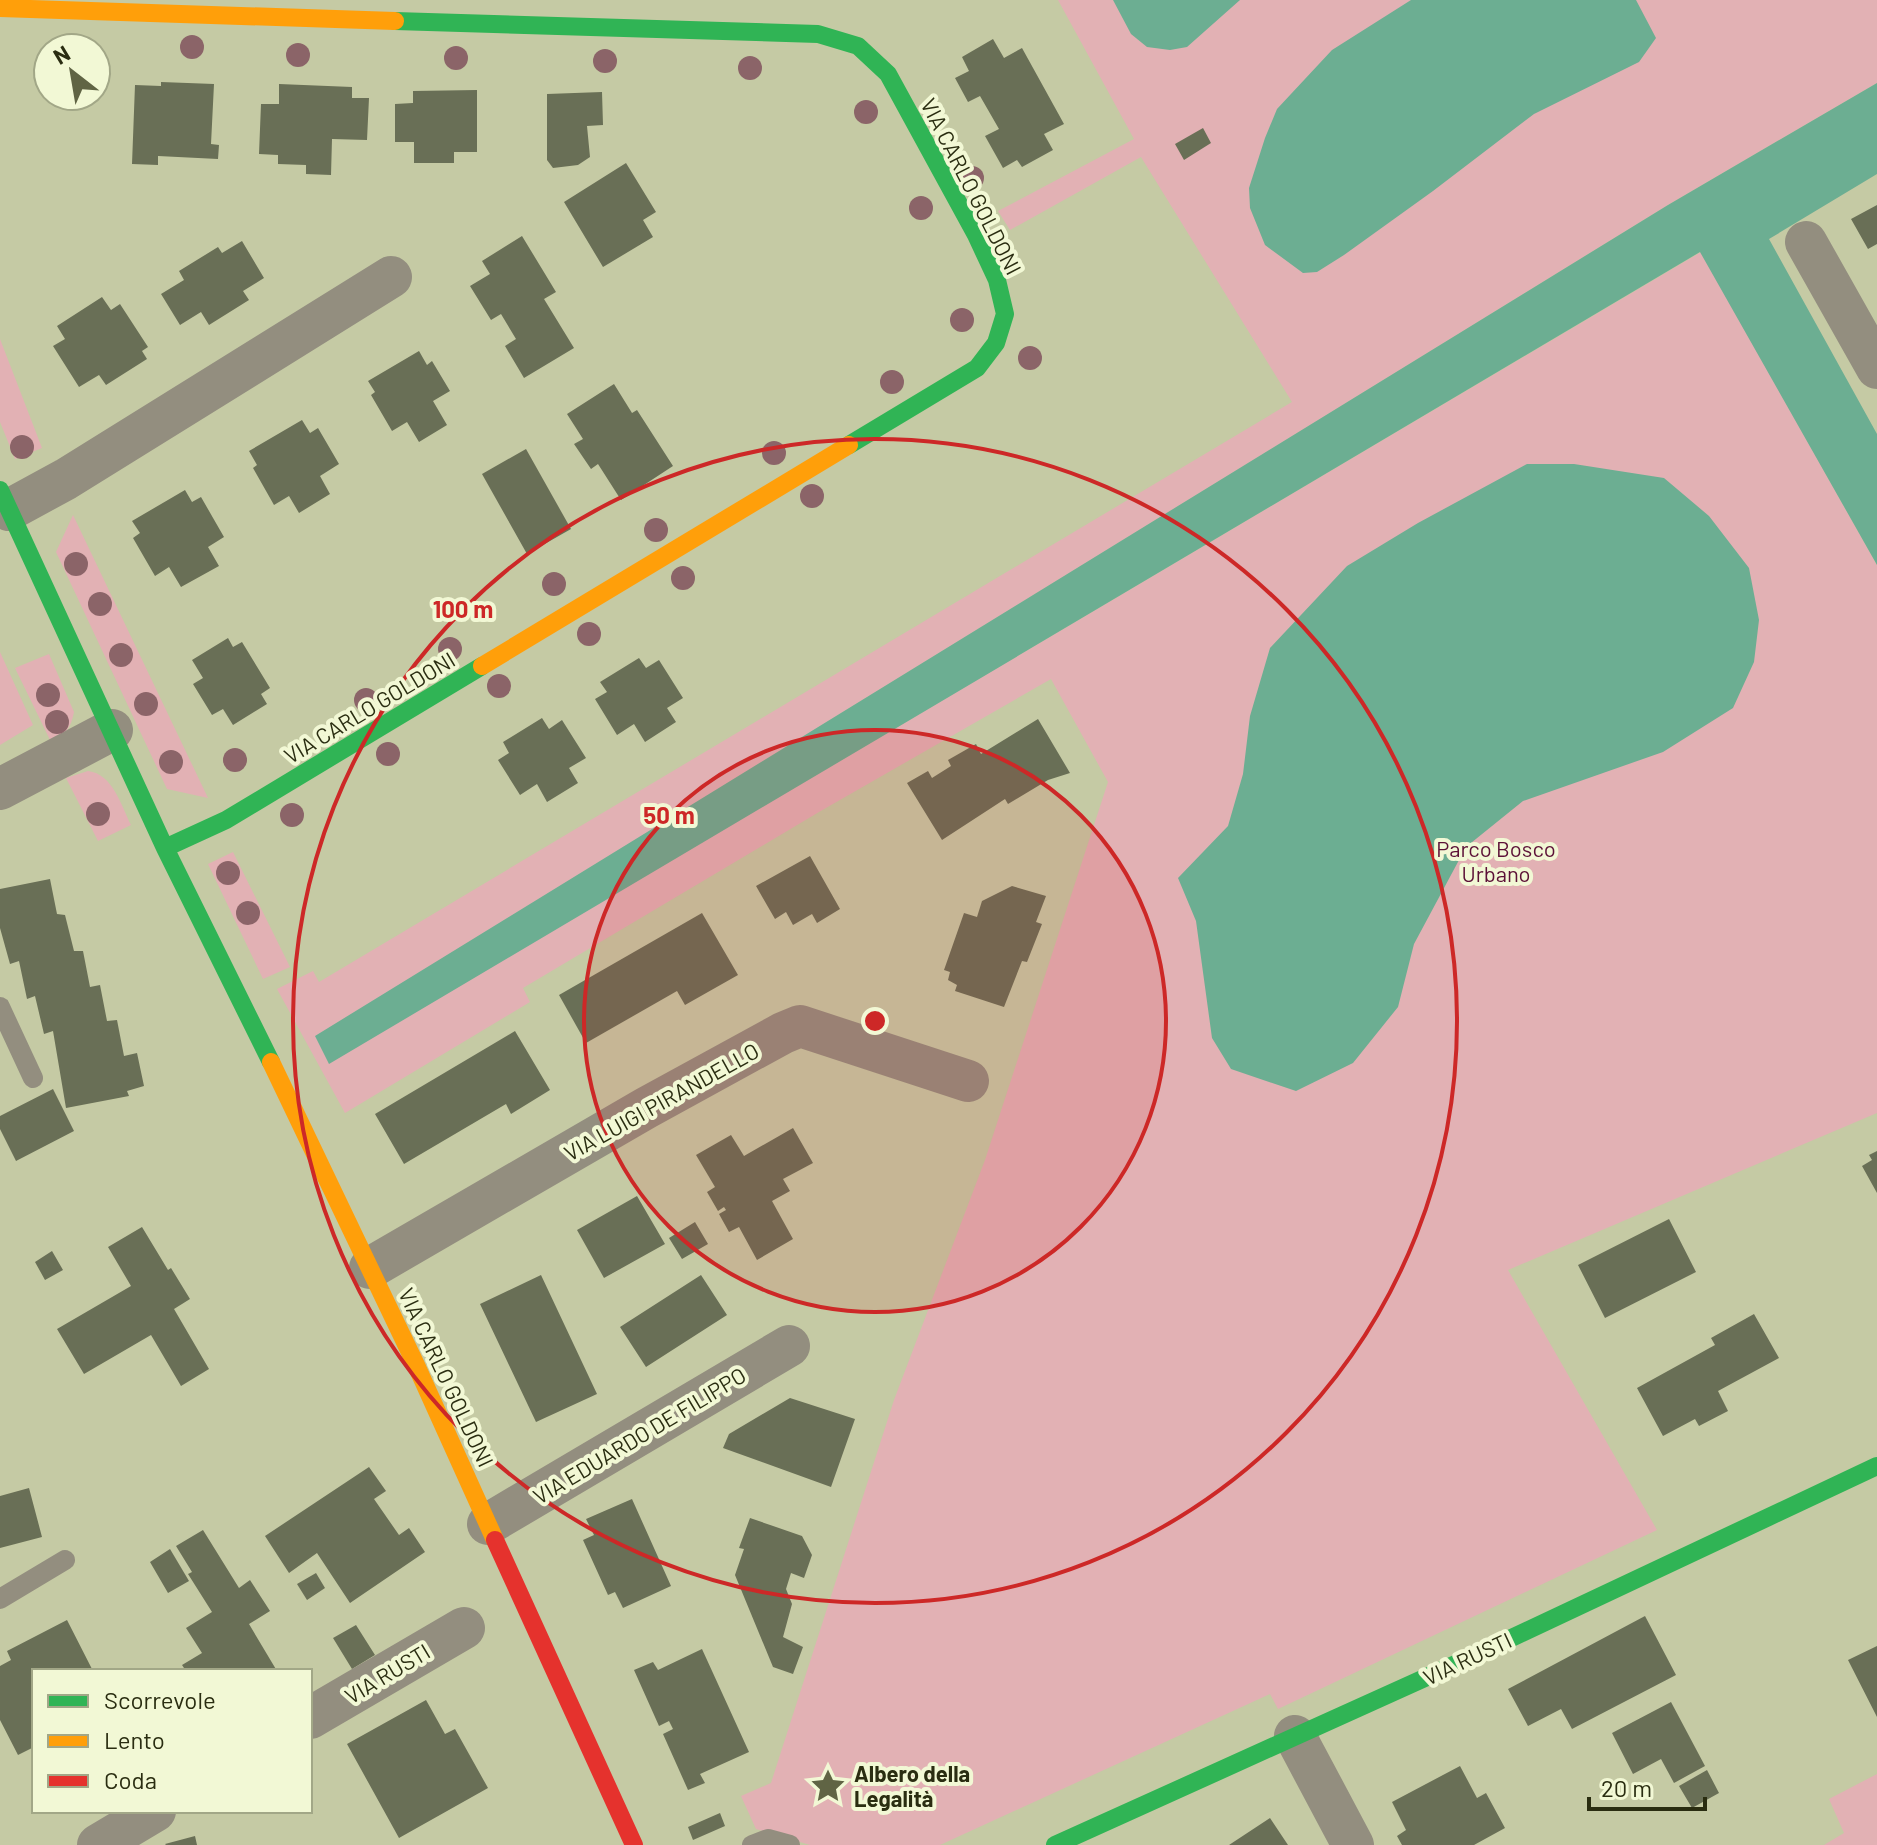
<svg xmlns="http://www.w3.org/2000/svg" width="1877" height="1845" viewBox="0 0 1877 1845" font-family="Barlow,sans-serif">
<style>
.green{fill:#e2b1b4}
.water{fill:#6cae92}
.building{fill:#696f56}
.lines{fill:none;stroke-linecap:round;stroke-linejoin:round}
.lane{stroke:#938e7f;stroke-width:20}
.street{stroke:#938e7f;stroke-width:42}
.fast{stroke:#30b455;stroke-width:18}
.slow{stroke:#ff9f0a;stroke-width:18}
.jam{stroke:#e5322d;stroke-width:18}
.tree{fill:#8b6468}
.ring{fill:none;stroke:#cd2827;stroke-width:4}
.labels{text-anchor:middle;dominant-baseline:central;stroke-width:8;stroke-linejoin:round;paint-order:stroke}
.street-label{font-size:22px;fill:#2a2d11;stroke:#f2f8d5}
.park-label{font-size:22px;fill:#5c1137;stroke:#f2f8d5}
.poi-label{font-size:22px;font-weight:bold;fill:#2a2d11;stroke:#f2f8d5;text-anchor:start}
.centre{fill:#cd2827;stroke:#f2f8d5;stroke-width:4}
.ring-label{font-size:24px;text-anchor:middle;font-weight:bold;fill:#cd2827;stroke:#f2f8d5;stroke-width:8;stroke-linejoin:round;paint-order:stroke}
</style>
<rect width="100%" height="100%" fill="#c5caa4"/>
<path class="green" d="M1058,0H1877V83L1668,205L316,1036L329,1063L1701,252L1877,565V1113L1508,1270L1657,1530L1278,1709L1270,1694L940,1845H810L756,1829L741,1796L771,1783L894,1400L985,1160L1108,782L1051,679L819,812L523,988L530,1002L345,1113L277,989L313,971L319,982L1292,402L1141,157L1010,230L998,211L1134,139Z
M0,339L42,448L15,459L0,422Z
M73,515L208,798L167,789L56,552Z
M0,652L33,725L0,745Z
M49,654L74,712C71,728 65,735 51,742L15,668Z
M88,771C113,774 121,805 131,825L98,841L66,778Z
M233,852L290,967L263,979L208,864Z
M1877,1774V1845H1824L1844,1833L1829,1799Z"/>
<path class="water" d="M1113,0H1240L1187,47L1170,50L1147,47L1131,34Z
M1411,0H1636L1656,38L1639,62L1534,114L1433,191L1344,255L1317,272L1303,273L1265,245L1250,208L1249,188L1265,138L1277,109L1332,50Z
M1877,83V174L1769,239L1877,434V565L1700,252L329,1064L315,1036L1668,205Z
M1527,464H1574L1664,478L1709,516L1749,568L1759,620L1754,662L1733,708L1663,752L1523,801L1466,847L1414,944L1398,1007L1353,1063L1296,1091L1231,1069L1212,1038L1196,921L1178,878L1228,826L1243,774L1250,716L1270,648L1347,566L1418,523Z"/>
<path class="building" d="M993,39L1004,58L1022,48L1064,124L1044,134L1053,150L1022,167L1017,160L1003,168L985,136L999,129L980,96L968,102L955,78L969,71L962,57Z
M161,82L214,84L211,144L219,145L218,159L158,156V165L132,164L135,85L161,86Z
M279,84L352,87V98H369L367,140L332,139L331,175L306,174V165L278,164V155L259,154L261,104H279Z
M477,90V152H454V163H414V142H395V104L413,103V91Z
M602,92L603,125L587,126L590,157L578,165L553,168L547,160V94Z
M1203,128L1211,143L1184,160L1175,144Z
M626,163L656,212L643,220L653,237L603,267L564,202Z
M1877,205V244L1868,249L1851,219Z
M522,236L556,292L544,299L574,348L524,378L505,346L516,339L501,314L491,320L470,286L490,274L482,261Z
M242,241L264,278L243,291L249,300L209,325L201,312L180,325L161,294L184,280L179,271L218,247L222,253Z
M102,297L111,310L120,304L148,347L142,351L147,359L106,385L99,375L79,387L53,346L65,339L57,326Z
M419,351L427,365L432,361L450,391L433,401L447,425L419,442L407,422L392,431L371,395L375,392L368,381Z
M614,384L632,413L637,410L673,466L621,500L598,464L591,469L574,444L583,439L567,414Z
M302,420L310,433L318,428L339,464L320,476L330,494L299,513L289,496L274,505L253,468L257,465L249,451Z
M526,449L571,529L527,554L482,474Z
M185,490L192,502L201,497L224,537L208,547L219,566L181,587L169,567L155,576L133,538L140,533L132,521Z
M228,638L233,647L242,642L270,688L261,694L267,704L233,725L223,709L212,715L193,684L203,678L192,660Z
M639,658L646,668L659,660L683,698L667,708L676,722L645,742L634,724L617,735L595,699L607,692L600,682Z
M542,718L549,729L562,720L586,758L569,768L578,783L547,802L537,784L520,795L498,760L509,753L503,742Z
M1038,719L1070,773L1048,780L1008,804L1005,799L942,840L907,783L928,771L932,778L951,766L948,760L976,744L981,754Z
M810,856L840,909L817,923L812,914L793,925L786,912L775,919L756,886Z
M50,879L57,914L65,915L74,951H83L90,987L100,985L107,1021L117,1020L124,1056L137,1053L144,1086L127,1091L129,1096L66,1108L53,1031L44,1034L35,996L27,999L19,961L10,964L0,928V889Z
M1012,886L1046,896L1036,922L1042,924L1027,962L1022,961L1004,1007L955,991L957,985L948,980L950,972L944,970L964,913L977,917L982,901Z
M702,913L738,975L685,1005L677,991L586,1043L559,995Z
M515,1031L550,1090L511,1114L506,1104L404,1164L375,1114Z
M53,1089L74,1131L16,1161L0,1129V1116Z
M793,1128L813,1163L783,1179L790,1191L772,1201L793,1239L757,1260L739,1227L729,1232L719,1214L726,1210L724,1207L718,1211L707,1192L715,1187L696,1155L731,1135L744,1156Z
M1877,1151V1193L1862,1166L1872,1160L1869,1155Z
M637,1196L665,1244L604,1278L577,1230Z
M1669,1219L1696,1272L1605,1318L1578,1265Z
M695,1222L708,1244L682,1259L669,1238Z
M142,1227L168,1270L171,1268L190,1299L174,1309L209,1369L181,1386L151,1335L84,1374L57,1329L131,1286L108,1247Z
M52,1251L63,1270L45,1280L35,1262Z
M541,1275L597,1394L536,1422L480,1304Z
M701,1275L727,1315L646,1367L620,1327Z
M1754,1314L1779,1358L1718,1391L1728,1411L1699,1426L1695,1419L1663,1436L1637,1388L1715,1345L1711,1338Z
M790,1398L855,1419L831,1487L723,1448L729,1434Z
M369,1467L386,1491L374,1499L399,1535L409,1528L425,1552L350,1603L317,1553L289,1573L265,1536Z
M29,1488L42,1537L0,1548V1496Z
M632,1499L671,1586L623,1608L615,1592L608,1595L583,1540L594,1535L586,1519Z
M750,1518L802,1536L812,1555L804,1578L791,1573L786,1589L792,1604L783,1637L803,1647L793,1674L773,1667L735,1575L744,1549L739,1548Z
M203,1530L239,1588L250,1580L270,1611L249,1624L277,1671H186L182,1665L202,1653L186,1628L212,1612L188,1574L192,1572L176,1546Z
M170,1549L189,1581L168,1593L150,1562Z
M316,1573L325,1588L307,1600L297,1584Z
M1645,1616L1676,1675L1572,1729L1561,1709L1528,1726L1508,1689Z
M67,1620L93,1671H34V1747L18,1755L0,1720V1666L11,1660L7,1651Z
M356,1625L375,1655L352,1669L333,1638Z
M1877,1646V1717L1848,1660Z
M702,1649L749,1752L700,1774L705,1783L688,1790L663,1734L673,1729L669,1721L659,1726L634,1670L653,1662L658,1670Z
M426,1700L445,1734L455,1729L488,1788L399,1838L347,1744Z
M1671,1702L1705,1766L1674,1783L1661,1759L1633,1774L1612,1733Z
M1460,1766L1477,1798L1486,1793L1505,1828L1474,1845H1402L1397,1836L1406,1830L1392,1802Z
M1707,1770L1719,1793L1692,1808L1679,1786Z
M720,1813L725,1826L693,1840L688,1827Z
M1270,1818L1288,1845H1229Z
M195,1836L197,1845H166L165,1844Z"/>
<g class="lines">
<path class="lane" d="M0,1007L33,1078
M0,1599L65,1560
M752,1845L768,1839L790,1845"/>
<path class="street" d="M1806,242L1877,368
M9,510L66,479L391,277
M0,789L112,730
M370,1268L646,1108L783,1033L800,1026L968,1081
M488,1524L789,1346
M310,1718L464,1628
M1295,1736L1353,1845
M98,1845L155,1811"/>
<path class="fast" d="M395,21L818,34L858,46L888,74L976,235L997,280L1005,314L996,343L977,368L849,445
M0,490L165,848L271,1062
M165,848L226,820L482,666
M1055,1845L1469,1658L1877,1466"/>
<path class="slow" d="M0,8L395,21
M482,666L849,445
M271,1062L416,1365L495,1540"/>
<path class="jam" d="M495,1540L634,1845"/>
</g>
<g class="tree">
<circle cx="192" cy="47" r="12"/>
<circle cx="298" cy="55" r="12"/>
<circle cx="456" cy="58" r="12"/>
<circle cx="605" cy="61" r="12"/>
<circle cx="750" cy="68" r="12"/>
<circle cx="866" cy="112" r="12"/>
<circle cx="972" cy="178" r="12"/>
<circle cx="921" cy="208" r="12"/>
<circle cx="962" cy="320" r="12"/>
<circle cx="1030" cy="358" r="12"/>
<circle cx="892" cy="382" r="12"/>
<circle cx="22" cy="447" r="12"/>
<circle cx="774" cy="453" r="12"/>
<circle cx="812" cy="496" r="12"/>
<circle cx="656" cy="530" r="12"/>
<circle cx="76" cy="564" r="12"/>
<circle cx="683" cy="578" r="12"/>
<circle cx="554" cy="584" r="12"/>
<circle cx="100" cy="604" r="12"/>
<circle cx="589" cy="634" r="12"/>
<circle cx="450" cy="649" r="12"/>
<circle cx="121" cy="655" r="12"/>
<circle cx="499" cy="686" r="12"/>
<circle cx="48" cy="695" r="12"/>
<circle cx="366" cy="700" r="12"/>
<circle cx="146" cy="704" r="12"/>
<circle cx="57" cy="722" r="12"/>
<circle cx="388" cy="754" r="12"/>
<circle cx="235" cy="760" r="12"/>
<circle cx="171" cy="762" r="12"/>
<circle cx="98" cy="814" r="12"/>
<circle cx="292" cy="815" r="12"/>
<circle cx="228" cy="873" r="12"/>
<circle cx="248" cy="913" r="12"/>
</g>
<circle cx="875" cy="1021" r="291" fill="#cd2827" fill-opacity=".12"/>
<g class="ring">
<circle cx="875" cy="1021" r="291"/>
<circle cx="875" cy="1021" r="582"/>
</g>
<defs>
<g id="sight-bare" transform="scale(2.76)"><path d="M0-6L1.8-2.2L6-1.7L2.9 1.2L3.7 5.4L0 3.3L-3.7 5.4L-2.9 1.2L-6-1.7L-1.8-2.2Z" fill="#606444" stroke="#f2f8d5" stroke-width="2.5" paint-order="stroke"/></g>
</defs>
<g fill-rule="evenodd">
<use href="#sight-bare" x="828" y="1786"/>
</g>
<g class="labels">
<g class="street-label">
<text transform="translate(972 186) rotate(63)">VIA CARLO GOLDONI</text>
<text transform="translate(369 707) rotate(-31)">VIA CARLO GOLDONI</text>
<text transform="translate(661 1101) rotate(-29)">VIA LUIGI PIRANDELLO</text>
<text transform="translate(447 1377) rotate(65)">VIA CARLO GOLDONI</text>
<text transform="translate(639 1435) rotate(-31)">VIA EDUARDO DE FILIPPO</text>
<text transform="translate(1467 1658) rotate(-25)">VIA RUSTI</text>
<text transform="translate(387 1673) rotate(-31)">VIA RUSTI</text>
</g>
<g class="park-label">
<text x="1496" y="848">Parco Bosco<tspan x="1496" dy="25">Urbano</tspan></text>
</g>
<g class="poi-label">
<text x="854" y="1773">Albero della<tspan x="854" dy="25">Legalità</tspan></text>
</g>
</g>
<circle cx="875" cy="1021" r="12" class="centre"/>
<g class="ring-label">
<text x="463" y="618">100 m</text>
<text x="669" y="824">50 m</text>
</g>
<rect x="32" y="1669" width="280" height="144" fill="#f2f8d5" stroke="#a2a787" stroke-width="2"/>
<rect x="48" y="1695" width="40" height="12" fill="#30b455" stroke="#a2a787" stroke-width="2"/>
<text x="104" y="1709" font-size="24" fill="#2a2d11">Scorrevole</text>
<rect x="48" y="1735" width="40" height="12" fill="#ff9f0a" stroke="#a2a787" stroke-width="2"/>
<text x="104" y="1749" font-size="24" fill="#2a2d11">Lento</text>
<rect x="48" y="1775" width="40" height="12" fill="#e5322d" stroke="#a2a787" stroke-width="2"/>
<text x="104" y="1789" font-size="24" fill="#2a2d11">Coda</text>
<g transform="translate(72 72) rotate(329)"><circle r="38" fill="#f2f8d5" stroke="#a2a787" stroke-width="2"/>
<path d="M0-6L14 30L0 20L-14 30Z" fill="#606444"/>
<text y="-12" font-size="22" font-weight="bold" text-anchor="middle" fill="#2a2d11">N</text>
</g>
<path d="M1589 1797v12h116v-12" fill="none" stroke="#2a2d11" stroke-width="4"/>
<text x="1601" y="1797" font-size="24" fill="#2a2d11" stroke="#f2f8d5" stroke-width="6" paint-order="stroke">20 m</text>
</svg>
